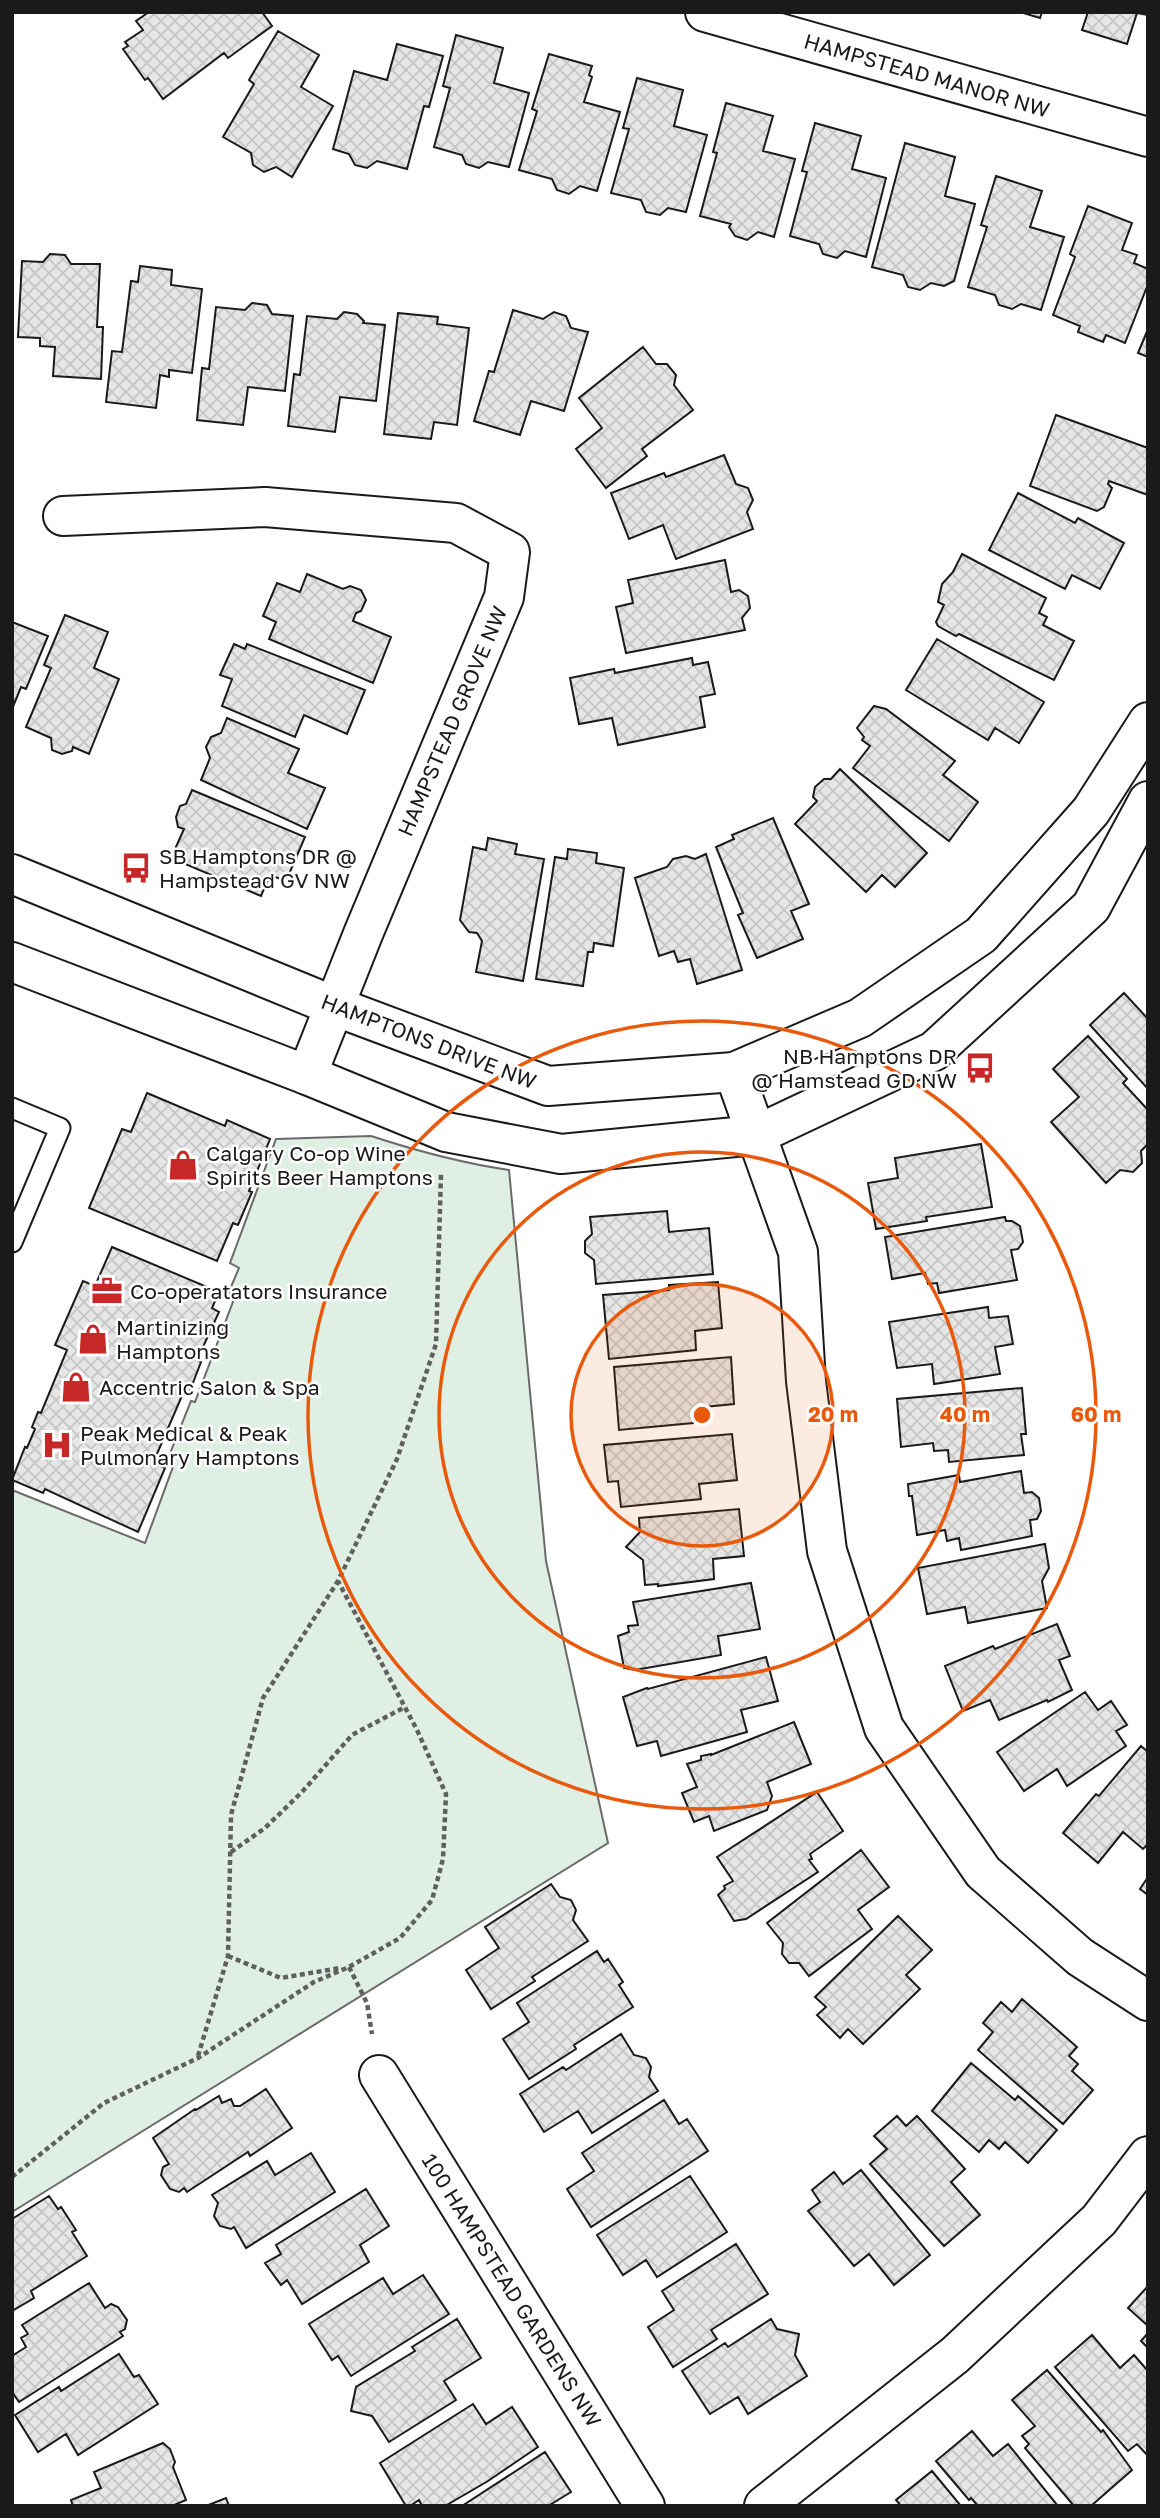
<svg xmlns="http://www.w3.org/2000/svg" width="1160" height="2518" viewBox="0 0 1160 2518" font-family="'Golos Text',sans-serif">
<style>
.park{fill:#e0efe3;stroke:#6a6a6a;stroke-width:2}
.building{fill:url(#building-cross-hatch);stroke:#1a1a1a;stroke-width:2}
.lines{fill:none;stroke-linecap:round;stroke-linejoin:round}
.service-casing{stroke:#1a1a1a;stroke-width:23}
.minor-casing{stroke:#1a1a1a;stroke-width:42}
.tertiary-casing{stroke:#1a1a1a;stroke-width:42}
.path{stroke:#5f5f5f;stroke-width:4.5;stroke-dasharray:5 3.5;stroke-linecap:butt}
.service{stroke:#fff;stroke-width:19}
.minor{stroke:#fff;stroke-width:38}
.tertiary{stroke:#fff;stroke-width:38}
.ring{fill:none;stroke:#e8590c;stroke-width:3.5}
.labels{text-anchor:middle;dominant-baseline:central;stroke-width:5;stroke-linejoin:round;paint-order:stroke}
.street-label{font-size:21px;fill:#1a1a1a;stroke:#fff}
.poi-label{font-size:21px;fill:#1a1a1a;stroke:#fff;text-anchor:start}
.centre{fill:#e8590c;stroke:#fff;stroke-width:3.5}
.ring-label{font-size:21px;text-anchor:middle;font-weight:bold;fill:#e8590c;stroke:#fff;stroke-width:5;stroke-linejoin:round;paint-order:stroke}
</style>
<defs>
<pattern id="building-cross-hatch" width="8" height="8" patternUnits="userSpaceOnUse" patternTransform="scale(1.75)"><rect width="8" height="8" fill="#e6e6e6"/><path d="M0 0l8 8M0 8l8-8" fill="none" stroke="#c5c5c5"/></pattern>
</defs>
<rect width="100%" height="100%" fill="#fff"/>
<path class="park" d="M371,1136C417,1151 461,1163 509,1170L546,1561L608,1843L12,2212V1490L145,1543L174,1464L167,1461L191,1401L195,1402L234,1299L228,1294L239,1268L230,1263L276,1139Z"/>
<path class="building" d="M149,12H262L272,26L228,58L224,53L163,99L148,78L145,80L123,49L128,46L125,42L143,30L136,21Z
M1020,12H1042L1040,18Z
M1088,12H1148V15L1137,13L1127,44L1082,30Z
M278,31L319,55L301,87L333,106L292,177L276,167L264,172L253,165L251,153L223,137L254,84L249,80Z
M456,35L503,48L494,83L529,93L509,167L488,162L479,168L466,164L462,155L434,147L450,88L443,86Z
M397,44L443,56L429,107L424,106L407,169L377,161L367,168L355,165L349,154L333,149L354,71L387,80Z
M549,54L592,66L589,75L592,77L584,102L620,112L597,191L580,186L569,194L557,190L552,179L519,170L537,111L532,109Z
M637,78L683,90L674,126L707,135L686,212L668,208L660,215L646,212L641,200L611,193L629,129L623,128Z
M726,103L773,116L763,151L795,159L774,237L758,232L747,240L735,236L729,227L731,224L700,216L717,153L713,152Z
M815,123L861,136L852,169L886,178L866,257L845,251L837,258L823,254L819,244L790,236L807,172L802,171Z
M905,143L955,157L945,196L975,204L954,281L944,286L931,283L920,290L908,287L903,275L872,267Z
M996,176L1042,191L1030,227L1064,237L1041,310L1021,304L1012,309L999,305L995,295L968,287L987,227L981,225Z
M1088,206L1132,223L1122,250L1137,255L1134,263L1148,269V284L1125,343L1106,335L1103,342L1078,332L1080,326L1053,315L1075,257L1070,254Z
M50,254L65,255L71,264H100L97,327H103L101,379L53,376L55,347L40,346V338L18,337L22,261L43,262Z
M140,266L172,270L171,285L202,289L192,373L169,370V377L160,375L156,408L106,402L112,351L122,352L131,281L138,282Z
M252,303L267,305L272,314L293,316L285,391L248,387L243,425L197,420L202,368L209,369L216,307L245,310Z
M513,310L543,319L554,312L566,316L571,328L588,332L564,411L531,401L520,435L474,421L489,371L494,372Z
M344,312L357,314L364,321L363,323L385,325L376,401L340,397L335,432L288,426L294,374L300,375L307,316L337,319Z
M398,313L438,317L437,324L469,328L457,425L434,422L431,439L384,434Z
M1148,329V357L1138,353Z
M643,347L656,364H667L676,375L674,385L693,410L642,449L647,456L606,488L576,449L602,428L579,398Z
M1056,415L1148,448V495L1109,481L1108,484L1112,488L1104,507L1097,511L1030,486Z
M724,455L736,484L748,488L753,500L747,512L753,529L676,559L663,525L629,539L611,493L664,473L666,477Z
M1018,493L1075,523L1078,518L1124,543L1100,589L1072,575L1065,589L989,550Z
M962,554L1046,598L1039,613L1047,617L1043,625L1074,641L1054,680L959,634L956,636L938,626L936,622L944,605L938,602L942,584L953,572Z
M725,560L731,592L739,590L748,596L750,608L742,618L745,630L626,653L616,607L633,603L628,580Z
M307,574L343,589L350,586L361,590L366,600L361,611L356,613L353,621L391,637L373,683L269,639L276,622L263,616L277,583L300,592Z
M65,615L108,632L94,668L119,679L89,754L73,747L72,751L62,754L52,750L51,738L26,727L51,668L44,665Z
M12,622L48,636L26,689L21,687L12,709Z
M937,639L1044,702L1019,743L995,728L988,740L906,690Z
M234,644L245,649L247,644L365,690L347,734L304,715L295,737L222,706L232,679L220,675Z
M692,658L693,665L708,662L715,694L700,697L705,727L618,745L612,718L579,724L570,678L614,669L615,673Z
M874,706L886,709L955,761L943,775L978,802L949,841L853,768L870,746L862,740L864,737L857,728Z
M227,718L299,749L288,773L325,788L307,829L201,780L210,758L206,747L211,737L221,733Z
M840,769L927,853L895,887L882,875L866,892L795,824L817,801L813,797L815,787L824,779H831Z
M192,790L305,837L286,881L270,875L261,896L171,858L184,829L178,827L176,817L180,806L186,804Z
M773,818L809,904L791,911L803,939L757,958L738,915L743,913L716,847L734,839L732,835Z
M488,838L517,844L515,854L544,859L523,981L476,972L482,941L477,933L469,932L460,920L473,847L486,850Z
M568,849L597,853L596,863L624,868L613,946L594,943L593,952H588L583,986L536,979L555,857L567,859Z
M706,854L742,970L697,984L690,959L678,962L674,951L659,956L635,878L667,867L673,859L686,856L695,859Z
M1124,993L1148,1019V1089L1090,1025Z
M1088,1036L1127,1079L1123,1083L1148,1110V1144L1141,1151L1142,1163L1133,1172L1120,1170L1106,1183L1051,1122L1079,1097L1053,1069Z
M147,1093L225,1126L227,1120L270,1139L249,1191L252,1192L238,1225L233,1223L217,1261L89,1208L122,1129L131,1132Z
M981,1144L992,1207L926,1217L927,1221L876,1229L868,1183L898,1178L895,1158Z
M667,1211L669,1232L709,1228L713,1274L596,1284L594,1260L585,1253V1241L592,1234L590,1217Z
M1005,1217L1006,1221H1012L1020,1226L1023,1242L1018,1249L1011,1250L1017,1280L939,1293L937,1283L928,1284L925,1273L892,1279L885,1237Z
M112,1247L219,1292L212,1308L219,1312L197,1360L201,1362L189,1393L184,1391L153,1463L165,1468L138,1532L45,1489L43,1493L12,1480L25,1447L27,1448L35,1429L32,1427L38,1412L41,1413L67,1350L55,1345L83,1281L95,1286Z
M718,1282L722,1328L695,1331L696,1350L609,1359L603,1295L669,1290V1285Z
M988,1307L989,1318L1008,1316L1013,1344L995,1347L1000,1374L934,1384L932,1364L897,1368L889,1322Z
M731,1357L734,1404L704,1407V1422L619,1430L614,1367Z
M1022,1388L1026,1434H1021L1024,1455L949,1462L948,1450L934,1451L933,1443L901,1447L897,1399Z
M732,1434L737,1480L699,1484L701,1499L621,1507L618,1481L608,1482L604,1445Z
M1021,1471L1024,1493L1032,1492L1039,1498L1041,1511L1037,1519L1030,1520L1032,1536L961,1550L959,1538L947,1541L945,1530L917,1535L912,1496H909L908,1484L959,1475L960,1482Z
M739,1509L744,1556L713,1559L714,1579L658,1586V1584L645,1585L643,1560L626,1547L640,1532L639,1518Z
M1045,1544L1049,1568L1042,1581L1047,1608L968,1623L965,1607L927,1614L918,1568Z
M751,1583L760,1629L718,1636L721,1655L635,1670L624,1668L618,1636L629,1632L628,1626L638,1625L633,1602Z
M1057,1624L1070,1656L1059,1660L1072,1690L1048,1702L1047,1700L999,1720L990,1700L963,1711L945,1666L993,1646L995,1649Z
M766,1657L778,1701L741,1710L747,1732L661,1756L657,1741L637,1746L623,1697L647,1688L648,1689Z
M1085,1692L1098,1710L1111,1701L1127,1725L1116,1731L1126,1746L1067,1786L1057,1769L1024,1791L997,1752Z
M794,1722L811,1764L767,1782L772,1796L767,1810L714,1831L709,1816L694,1822L682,1793L697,1787L687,1764L701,1760V1756L711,1754V1755Z
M1141,1746L1148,1752V1844L1143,1849L1123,1832L1098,1863L1063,1833L1096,1794L1099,1796Z
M817,1792L843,1831L810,1854L812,1859L809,1860L818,1872L746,1919L734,1921L718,1895L725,1889L724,1886L733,1881L717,1857Z
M861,1850L889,1887L858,1910L872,1929L809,1976L799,1963H789L782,1954L783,1943L767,1923Z
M1148,1877V1895L1140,1889Z
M551,1884L560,1897L571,1900L576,1910L573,1920L588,1941L532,1977L535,1981L491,2009L466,1970L499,1948L485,1927Z
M898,1916L932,1950L906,1975L920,1989L863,2044L848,2029L840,2038L817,2015L826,2007L815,1997Z
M597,1951L604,1962L608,1959L623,1982L619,1985L633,2007L574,2045L576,2049L529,2079L503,2039L529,2022L517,2003Z
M1022,1999L1077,2047L1069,2056L1078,2064L1072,2071L1093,2090L1063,2124L978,2050L993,2032L983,2023L1001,2002L1012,2012Z
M621,2034L634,2055L646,2058L651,2067L649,2077L658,2091L592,2133L578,2111L544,2132L520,2094L563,2067L566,2070Z
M971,2063L1015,2100L1018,2096L1057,2130L1028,2163L1005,2142L999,2149L989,2140L979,2152L932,2111Z
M266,2089L292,2128L250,2156L248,2152L187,2192L184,2188L179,2192L170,2189L161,2175L163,2167L169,2164L153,2138L195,2109L196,2110L219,2096L222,2103L231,2099L234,2106H240Z
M664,2100L679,2124L687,2119L708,2151L591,2227L567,2189L594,2171L582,2153Z
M897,2116L906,2126L917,2116L965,2169L951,2182L980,2215L944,2246L870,2164L887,2149L874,2136Z
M311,2153L335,2192L246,2248L234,2227L231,2229L220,2226L214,2216L218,2203L212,2195L267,2161L275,2175Z
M861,2170L930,2255L894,2285L869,2254L854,2266L808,2211L820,2202L812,2190L834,2172L843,2184Z
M690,2176L727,2232L657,2277L646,2260L623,2275L597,2235Z
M366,2189L389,2226L360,2245L369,2262L302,2304L287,2280L281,2285L265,2263L281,2254L276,2245Z
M49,2196L58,2209L61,2207L76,2230L72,2232L87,2256L31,2291L34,2298L12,2311V2219Z
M736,2244L768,2294L711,2330L717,2339L673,2367L648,2327L674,2310L662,2291Z
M423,2275L449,2314L351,2376L338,2356L332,2360L309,2324L383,2278L393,2294Z
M89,2283L105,2308L111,2304L118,2307L127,2320L125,2329L120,2332L123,2336L19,2402L12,2392V2356L26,2347L21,2338L28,2334L22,2325Z
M1148,2286V2326L1128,2308Z
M457,2319L481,2358L444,2381L456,2400L389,2442L372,2416L351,2411L356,2387L415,2351L412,2347Z
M771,2319L777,2329L799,2334L795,2355L807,2376L748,2414L738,2397L710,2414L682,2371L725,2343L728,2347Z
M1148,2333V2348L1141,2341Z
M1092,2335L1120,2368L1134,2355L1148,2371V2456L1137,2444L1128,2451L1055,2367Z
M119,2354L134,2377L139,2375L158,2404L78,2455L66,2434L38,2452L15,2415L59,2387L61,2391Z
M1047,2370L1101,2432L1103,2430L1132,2470L1091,2506H1074L1025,2448L1029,2444L1022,2436L1035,2426L1012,2400Z
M473,2404L486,2424L512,2407L538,2447L488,2481L445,2506H422L419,2500L410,2506H406L380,2463Z
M972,2431L993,2456L1008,2444L1058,2506H978L971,2498L969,2500L936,2461Z
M163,2443L170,2449L175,2462L173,2467L186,2500L172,2506H73L71,2500L101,2488L94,2472Z
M545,2452L571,2492L548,2506H462Z
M932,2471L961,2506H901L896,2500Z
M226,2498L229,2506H206Z"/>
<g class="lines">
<g class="service-casing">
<path id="service" d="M12,1108L60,1128L12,1242"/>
</g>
<g class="minor-casing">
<path id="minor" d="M705,12L1148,137
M63,516L265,507L456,523L510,552L504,597L363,934L307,1075
M734,1072L798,1252L806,1381L827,1551L884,1728L983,1872L1080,1957L1148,2001
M379,2075L645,2506
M764,2506L955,2355L1099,2220L1148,2156"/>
</g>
<g class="tertiary-casing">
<path id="tertiary" d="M12,874L334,1006L548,1086L734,1072L860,1018L981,935L1091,811L1148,722
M12,962L307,1075L446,1132L561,1154L756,1135L934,1051L1091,907L1148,801"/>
</g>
<path class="path" d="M231,1852L265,1828L302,1792L352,1735L405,1707
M228,1956L281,1978L340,1968
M349,1967L367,2003L372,2034
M198,2056L228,1956L231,1815L263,1698L338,1581
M12,2177L104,2103L198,2058L314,1982L349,1967L400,1938L432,1900L443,1859L446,1794L417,1730L338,1581L397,1459L436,1344L441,1174"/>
<use href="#service" class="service"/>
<use href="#minor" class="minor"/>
<use href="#tertiary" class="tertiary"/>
</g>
<circle cx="702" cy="1415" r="131" fill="#e8590c" fill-opacity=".12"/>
<g class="ring">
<circle cx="702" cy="1415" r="131"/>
<circle cx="702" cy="1415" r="263"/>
<circle cx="702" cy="1415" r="394"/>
</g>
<defs>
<g id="bus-bare" transform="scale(2.415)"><path d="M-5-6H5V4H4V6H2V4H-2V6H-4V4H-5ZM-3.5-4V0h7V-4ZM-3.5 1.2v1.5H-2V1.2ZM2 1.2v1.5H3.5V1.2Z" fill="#c62828" stroke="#fff" stroke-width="2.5" paint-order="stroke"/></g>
<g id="shop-bare" transform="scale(2.415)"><path d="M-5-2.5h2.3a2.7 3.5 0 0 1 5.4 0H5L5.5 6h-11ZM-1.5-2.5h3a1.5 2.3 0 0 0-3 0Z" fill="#c62828" stroke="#fff" stroke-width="2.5" paint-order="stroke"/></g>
<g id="office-bare" transform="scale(2.415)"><path d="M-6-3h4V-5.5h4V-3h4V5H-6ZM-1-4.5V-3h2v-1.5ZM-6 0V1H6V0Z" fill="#c62828" stroke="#fff" stroke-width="2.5" paint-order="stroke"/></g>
<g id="hospital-bare" transform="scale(2.415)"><path d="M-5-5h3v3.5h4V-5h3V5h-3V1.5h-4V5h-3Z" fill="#c62828" stroke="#fff" stroke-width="2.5" paint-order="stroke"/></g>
</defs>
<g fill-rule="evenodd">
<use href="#bus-bare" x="136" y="868"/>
<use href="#bus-bare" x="980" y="1068"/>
<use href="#shop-bare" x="183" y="1165"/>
<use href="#office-bare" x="107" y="1291"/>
<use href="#shop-bare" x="93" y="1339"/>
<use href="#shop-bare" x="76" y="1387"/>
<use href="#hospital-bare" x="57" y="1445"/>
</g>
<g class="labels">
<g class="street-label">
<text transform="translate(927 75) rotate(16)">HAMPSTEAD MANOR NW</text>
<text transform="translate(452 721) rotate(-67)">HAMPSTEAD GROVE NW</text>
<text transform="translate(429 1041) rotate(21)">HAMPTONS DRIVE NW</text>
<text transform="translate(512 2290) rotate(58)">100 HAMPSTEAD GARDENS NW</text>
</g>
<g class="poi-label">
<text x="159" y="856">SB Hamptons DR @<tspan x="159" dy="24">Hampstead GV NW</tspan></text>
<text x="957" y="1056" text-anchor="end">NB Hamptons DR<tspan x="957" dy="24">@ Hamstead GD NW</tspan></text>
<text x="206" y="1153">Calgary Co-op Wine<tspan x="206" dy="24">Spirits Beer Hamptons</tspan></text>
<text x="130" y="1291">Co-operatators Insurance</text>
<text x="116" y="1327">Martinizing<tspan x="116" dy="24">Hamptons</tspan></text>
<text x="99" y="1387">Accentric Salon &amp; Spa</text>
<text x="80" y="1433">Peak Medical &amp; Peak<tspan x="80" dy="24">Pulmonary Hamptons</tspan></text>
</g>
</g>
<circle cx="702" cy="1415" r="10" class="centre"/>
<g class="ring-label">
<text x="833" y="1422">20 m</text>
<text x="965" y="1422">40 m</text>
<text x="1096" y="1422">60 m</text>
</g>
<rect width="1160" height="2518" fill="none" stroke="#1a1a1a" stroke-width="28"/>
</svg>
